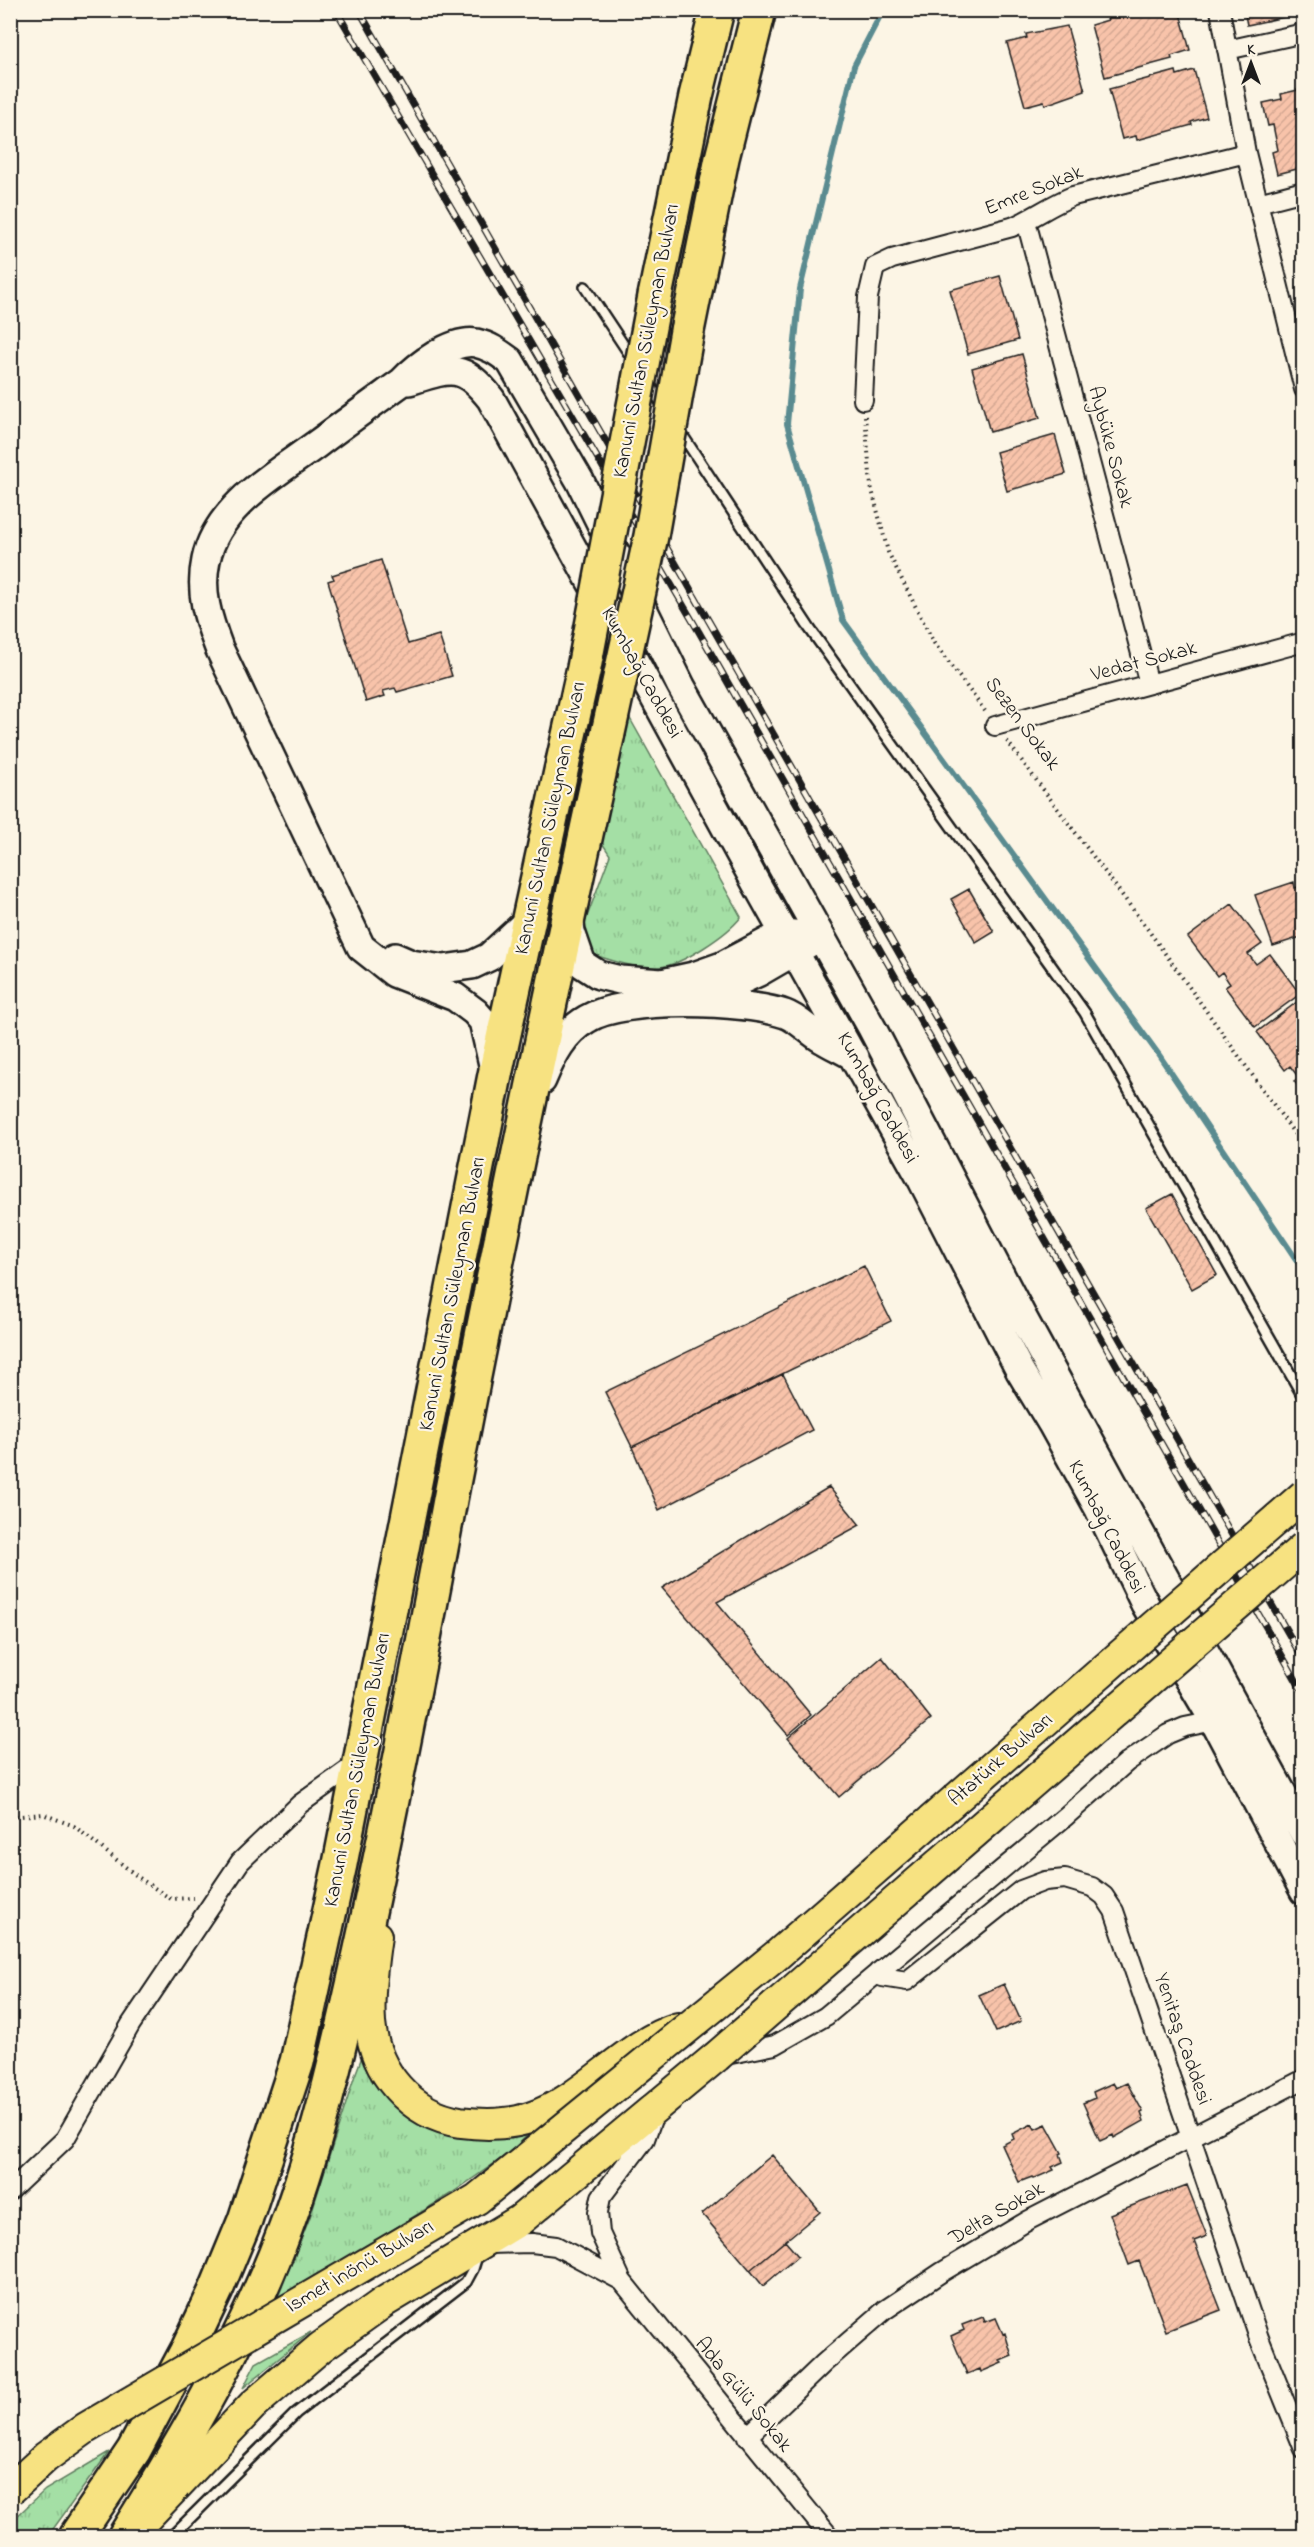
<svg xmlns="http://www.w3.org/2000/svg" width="1314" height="2547" viewBox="0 0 1314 2547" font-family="'Indie Flower',sans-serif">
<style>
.grass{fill:url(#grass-tufts);stroke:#607e60;stroke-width:1.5}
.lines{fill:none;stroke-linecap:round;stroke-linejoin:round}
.stream{stroke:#5a8b90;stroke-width:6}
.building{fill:url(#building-hatch);stroke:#1c1c1c;stroke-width:1.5}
.lane-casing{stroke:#1c1c1c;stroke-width:14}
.street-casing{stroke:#1c1c1c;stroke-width:22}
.secondary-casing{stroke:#1c1c1c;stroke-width:32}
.primary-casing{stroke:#1c1c1c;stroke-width:34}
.highway-casing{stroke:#1c1c1c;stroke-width:38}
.path{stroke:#1c1c1c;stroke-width:4;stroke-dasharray:1.5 4.5;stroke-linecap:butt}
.lane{stroke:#fcf5e5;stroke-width:9}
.street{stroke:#fcf5e5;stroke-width:18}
.secondary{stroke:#fcf5e5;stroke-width:27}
.primary{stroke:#f7e281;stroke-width:30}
.highway{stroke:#f7e281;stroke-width:33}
.rail-casing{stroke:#1c1c1c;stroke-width:7}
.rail{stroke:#fcf5e5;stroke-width:4.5;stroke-dasharray:14;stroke-linecap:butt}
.primary-bridge-casing{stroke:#1c1c1c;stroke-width:34;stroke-linecap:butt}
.highway-bridge-casing{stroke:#1c1c1c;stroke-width:38;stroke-linecap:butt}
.primary-bridge{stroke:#f7e281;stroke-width:30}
.highway-bridge{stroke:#f7e281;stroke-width:33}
.labels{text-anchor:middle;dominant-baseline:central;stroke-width:4.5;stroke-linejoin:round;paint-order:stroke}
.street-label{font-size:21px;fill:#1c1c1c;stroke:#fcf5e5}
</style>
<defs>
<pattern id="grass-tufts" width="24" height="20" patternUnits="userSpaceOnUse" patternTransform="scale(1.5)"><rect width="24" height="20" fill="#a4dfa5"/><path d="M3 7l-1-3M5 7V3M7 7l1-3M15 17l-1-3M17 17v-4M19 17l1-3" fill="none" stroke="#8dbf8d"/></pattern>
<pattern id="building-hatch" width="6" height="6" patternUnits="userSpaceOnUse" patternTransform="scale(1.5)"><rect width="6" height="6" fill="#f8c3aa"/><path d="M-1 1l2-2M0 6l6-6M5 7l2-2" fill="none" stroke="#d4a792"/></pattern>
</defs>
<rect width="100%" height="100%" fill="#fcf5e5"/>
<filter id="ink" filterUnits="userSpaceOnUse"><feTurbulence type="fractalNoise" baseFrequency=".0167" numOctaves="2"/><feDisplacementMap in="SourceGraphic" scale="12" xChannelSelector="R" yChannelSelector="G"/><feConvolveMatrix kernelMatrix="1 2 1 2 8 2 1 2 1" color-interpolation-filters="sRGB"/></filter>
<g filter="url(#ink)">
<path class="grass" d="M628,715L741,917C728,934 681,966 659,967C636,969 613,961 592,954L582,930L610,855L593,829Z
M366,2046L405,2112L536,2127L509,2153L452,2193L276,2302L310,2217L354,2078Z
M311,2332L243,2388L256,2363Z
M109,2452L48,2536H11V2523L14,2519L45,2490Z"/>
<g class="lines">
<path class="stream" d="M883,10L854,66L800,289L787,424L843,620L1159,1055L1304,1271"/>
</g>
<path class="building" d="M1132,10H1179L1190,50L1171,56L1172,59L1105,77L1091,25L1108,20L1107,17Z
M1244,10H1304V13L1247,25Z
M1067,26L1085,91L1045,105L1044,101L1025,106L1007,43L1027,38L1026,34Z
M1194,70L1207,117L1191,122L1192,125L1137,140L1136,136L1122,139L1109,89L1176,71L1177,75Z
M1302,89L1304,173L1298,175L1297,169L1277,174L1272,152L1278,150L1273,125L1268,126L1263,103L1282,99L1281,94Z
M1000,276L1018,340L968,354L950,290Z
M1022,354L1040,418L990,432L972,368Z
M1055,435L1066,474L1007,491L996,452Z
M381,560L408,644L439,635L452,676L397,692L395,688L383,691L385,696L366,702L328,581L334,579L332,575Z
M1294,882L1295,888L1304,885V936L1273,946L1255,895Z
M969,889L994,932L976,943L951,899Z
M1232,904L1262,944L1248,954L1256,964L1270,954L1300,994L1255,1027L1225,987L1230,984L1222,972L1217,976L1188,937Z
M1301,999L1304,1002V1094L1294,1081L1299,1078L1290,1066L1285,1070L1257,1032Z
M1172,1194L1217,1275L1192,1289L1146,1208Z
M864,1266L891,1321L632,1447L605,1392Z
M783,1374L812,1430L659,1510L632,1447Z
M829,1487L860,1525L717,1602L811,1715L788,1735L662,1588Z
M882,1657L931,1719L839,1797L788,1738Z
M1004,1984L1021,2021L996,2032L979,1995Z
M1113,2083L1116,2088L1127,2083L1143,2112L1141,2113L1144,2121L1114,2138L1113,2135L1100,2141L1083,2103L1095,2098L1093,2092Z
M1032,2124L1035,2129L1046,2124L1062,2153L1060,2154L1063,2162L1052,2167L1054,2170L1033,2179L1032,2177L1019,2182L1002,2145L1014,2139L1012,2134Z
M772,2155L820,2212L750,2270L702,2214Z
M1187,2185L1207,2236L1194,2241L1221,2310L1166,2331L1139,2261L1129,2265L1110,2214Z
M785,2241L798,2256L763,2286L750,2270Z
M983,2317L985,2322L996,2318L1003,2334L1005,2333L1012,2356L1000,2361L1002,2363L981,2372L980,2369L967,2374L951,2336L964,2330L962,2325Z"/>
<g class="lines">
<g class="lane-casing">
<path id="lane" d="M585,287L634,361
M648,382L665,409
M679,430L810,629L1085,1013L1304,1398
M172,2536L296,2413L466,2282L473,2269L478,2253"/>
</g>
<g class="street-casing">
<path id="street" d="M1220,10L1246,153L1304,389
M1227,50L1304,33
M1258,203L1304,191
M1026,221L1149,684
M863,400L868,297L875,267L892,259L1012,227C1034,218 1050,205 1073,196L1246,153
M995,726L1304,642
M878,1972L882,1977L907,1981L1021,1890L1045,1881L1065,1879L1092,1887L1104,1896L1114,1911L1259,2338L1304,2449
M721,2056L775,2045L826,2016L1066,1816L1127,1762L1168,1734L1185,1727L1214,1721
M655,2111L645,2139L601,2197L598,2212L600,2233L622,2281L829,2536
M10,2191L65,2139L131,2024L240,1862L300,1804L360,1761
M489,2244L532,2243L556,2246L622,2281
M747,2437L824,2363L885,2310L942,2272L1029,2220L1304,2079"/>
</g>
<g class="secondary-casing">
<path id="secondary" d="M409,381C450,368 462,362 491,399L757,885L922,1180L1020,1371L1052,1424L1099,1509L1145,1604L1214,1721L1304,1891
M569,915L571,932L582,964L599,975L620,980L662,983L694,976L722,966L784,933L802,935
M395,957L411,964L443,969L472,965L489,957L530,919
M694,1002L759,972L809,943
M494,1069L483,1021L475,1012L455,997L394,973L361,947L219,648C208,619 199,592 206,560C217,506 276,474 317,444C345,423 373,403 402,382C417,366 452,339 476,343C490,346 499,353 510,361L580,481L681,686L872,1028L1024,1320L1304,1833
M542,1080C552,1056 564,1032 587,1019C623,996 745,1000 785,1014C797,1018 808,1030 819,1037C830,1044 843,1050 855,1057"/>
</g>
<g class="primary-casing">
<path id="primary" d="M376,1936C372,1963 368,1994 370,2022C374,2072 410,2114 460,2122C483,2125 510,2125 532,2117C587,2098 625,2044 678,2028
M144,2520L253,2405L321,2347L384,2302L520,2220L716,2057"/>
</g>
<g class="highway-casing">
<path id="highway" d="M655,296L696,96L717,10
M687,331L722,158L759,10
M76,2536L134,2450L188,2349L216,2290L245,2220L297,2062L340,1864L495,1075L563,762
M125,2536C186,2438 246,2336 286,2227C323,2127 345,2022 368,1917C397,1779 424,1640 450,1500C499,1244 552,988 608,733"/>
</g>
<path class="path" d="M865,416L871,486L888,552L934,643L985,711
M1007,741L1146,927L1304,1147
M10,1817L43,1814L74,1826L138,1877L171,1899L194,1898"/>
<use href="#lane" class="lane"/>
<use href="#street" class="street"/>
<use href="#secondary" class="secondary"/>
<use href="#primary" class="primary"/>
<use href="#highway" class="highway"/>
<g class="rail-casing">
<path id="rail" d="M336,10L699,632L1304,1694
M359,10L1304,1661"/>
</g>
<use href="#rail" class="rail"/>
<g class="primary-bridge-casing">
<path id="primary-bridge" d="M716,2057L1304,1547
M10,2490L46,2457L86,2428L477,2199L777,1955L1304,1495"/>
</g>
<g class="highway-bridge-casing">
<path id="highway-bridge" d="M608,733L651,536L687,331
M563,762L584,668L655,296"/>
</g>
<use href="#primary-bridge" class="primary-bridge"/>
<use href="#highway-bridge" class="highway-bridge"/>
</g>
</g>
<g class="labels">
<g class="street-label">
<text transform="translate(1034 191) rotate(-22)">Emre Sokak</text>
<text transform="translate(647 341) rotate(-79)">Kanuni Sultan Süleyman Bulvarı</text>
<text transform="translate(1110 447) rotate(75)">Aybüke Sokak</text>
<text transform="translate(1144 662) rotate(-15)">Vedat Sokak</text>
<text transform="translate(641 673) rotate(61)">Kumbağ Caddesi</text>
<text transform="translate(1022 724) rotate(53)">Sezen Sokak</text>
<text transform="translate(551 818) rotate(-78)">Kanuni Sultan Süleyman Bulvarı</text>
<text transform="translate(877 1098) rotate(61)">Kumbağ Caddesi</text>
<text transform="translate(453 1294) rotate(-79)">Kanuni Sultan Süleyman Bulvarı</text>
<text transform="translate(1106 1527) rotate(63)">Kumbağ Caddesi</text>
<text transform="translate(1001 1760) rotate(-41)">Atatürk Bulvarı</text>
<text transform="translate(358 1770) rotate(-79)">Kanuni Sultan Süleyman Bulvarı</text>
<text transform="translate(1182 2039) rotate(71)">Yenitaş Caddesi</text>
<text transform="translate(997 2214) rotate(-30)">Delta Sokak</text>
<text transform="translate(360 2267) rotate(-30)">İsmet İnönü Bulvarı</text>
<text transform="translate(743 2395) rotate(51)">Ada Gülü Sokak</text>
</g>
</g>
<rect width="1314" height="2547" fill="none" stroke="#fcf5e5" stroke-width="36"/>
<rect x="18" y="18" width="1278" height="2511" fill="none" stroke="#1c1c1c" stroke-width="2" filter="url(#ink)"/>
<g transform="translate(1251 63)" stroke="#fcf5e5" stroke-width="4.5" paint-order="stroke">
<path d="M0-4.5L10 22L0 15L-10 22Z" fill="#1c1c1c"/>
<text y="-9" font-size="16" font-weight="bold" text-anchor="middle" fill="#1c1c1c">K</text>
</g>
</svg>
